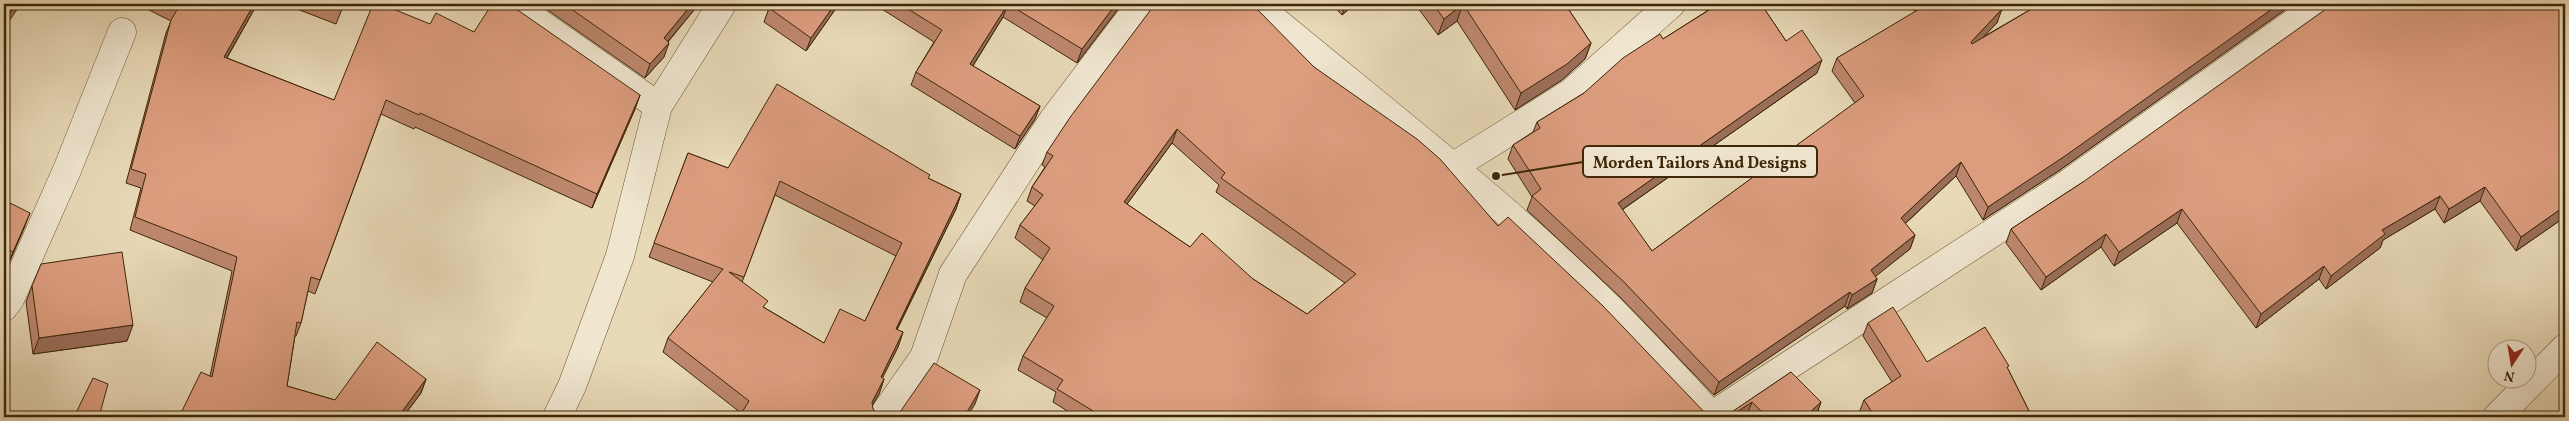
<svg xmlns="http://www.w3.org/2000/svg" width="2569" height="421" viewBox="0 0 2569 421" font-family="Vollkorn,serif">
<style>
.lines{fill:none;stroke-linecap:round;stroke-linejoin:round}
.minor-casing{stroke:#685433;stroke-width:29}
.tertiary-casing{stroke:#685433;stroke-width:29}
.minor{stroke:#f0e6d0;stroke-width:28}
.tertiary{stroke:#f0e6d0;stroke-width:28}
.wall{fill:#bd876d;stroke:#3e2707;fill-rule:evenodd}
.shaded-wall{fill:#9a6e59;stroke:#3e2707}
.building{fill:#dc9d7f;stroke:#3e2707;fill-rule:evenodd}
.leader{fill:none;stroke:#3e2707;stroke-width:2}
.callout-dot{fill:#3e2707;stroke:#f0e6d0;stroke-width:2}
.callout{fill:#f0e6d0;stroke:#3e2707;stroke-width:2}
.callout-label{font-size:16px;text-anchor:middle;font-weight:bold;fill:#3e2707}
</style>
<rect width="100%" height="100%" fill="#e8d9b7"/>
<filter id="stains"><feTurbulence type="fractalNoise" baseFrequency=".004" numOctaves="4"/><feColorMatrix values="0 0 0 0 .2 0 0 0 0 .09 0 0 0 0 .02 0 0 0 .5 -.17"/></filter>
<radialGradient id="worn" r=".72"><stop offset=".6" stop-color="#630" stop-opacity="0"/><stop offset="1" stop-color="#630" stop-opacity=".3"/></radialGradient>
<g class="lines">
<g class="minor-casing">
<path id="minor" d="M512,4L658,106
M1454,166L1571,93L1671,4
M4,307L10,299L67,170L122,32
M1711,416L2069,183L2320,4
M557,417L572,386L620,256L658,106L722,4
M882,417L924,357L953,274L1053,120L1141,4
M2497,417L2565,348"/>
</g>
<g class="tertiary-casing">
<path id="tertiary" d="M1255,4C1391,118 1535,225 1656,356C1675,376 1695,396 1712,417"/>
</g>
<use href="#minor" class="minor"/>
<use href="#tertiary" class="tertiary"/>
</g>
<path class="wall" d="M137,4H257L255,8L227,58L334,100L430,24L474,32L640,95L635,109L592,208L415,127L414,129L381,114L315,294L308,291L301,323L296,336H295L287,386L335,400L426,379L421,393L403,417H179L210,376L232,271L130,230L141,188L126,183L166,33L171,21Z
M284,4H344L336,24Z
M539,4H699L668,42L664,57L645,78Z
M772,4H839L806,51L764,22L769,8Z
M874,4H1122L1077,63L1003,17L973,66L1040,106L1035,119L1015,149L911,85L916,72L934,42Z
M1332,4H1355L1342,15Z
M1415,4H1565L1591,43L1585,59L1562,80L1515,110L1457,21L1438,35Z
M1707,4H1761L1786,41L1817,73L1622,210L1652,251L1855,103L1832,71L1837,58L1915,12L1909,4H1998L1997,23L1983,37L2040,4H2293L2060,170L1983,220L1956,176L1905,224L1915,235L1910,249L1875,276L1877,279L1872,293L1847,309L1845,306L1714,395L1620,297L1527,210L1532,197L1508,159L1513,145L1533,132L1537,122L1584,93L1663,39L1707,11L1705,9Z
M2565,4V217L2516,251L2480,201L2444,223L2435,209L2383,240L2380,248L2326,289L2319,279L2256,328L2177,223L2114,266L2101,247L2041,290L2006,243L2011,229L2083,182Z
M1314,67L1498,226L1708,416L1712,417H1077L1053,402L1056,392L1018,370L1023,356L1047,318L1020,302L1025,288L1043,260L1015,238L1020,225L1035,206L1027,201L1032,187L1045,167L1042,165L1047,152ZM1172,143L1219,185L1216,192L1345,283L1307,314L1253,279L1190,247L1127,204Z
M688,153L728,168L928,178L961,194L956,209L897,330L903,332L898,347L882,378L884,379L879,394L872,406L873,409L878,415L741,413L663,352L668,338L713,282L649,257ZM775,195L896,256L865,321L824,343L765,308L742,282Z
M4,200L25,226L8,265L4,263Z
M32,286L127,341L33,354L26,302Z
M1868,323L1927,362L2008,369L2032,417H1862L1859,413L1864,400L1892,382L1863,336Z
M1791,372L1821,402L1816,416L1814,417H1749L1747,415L1744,417H1723L1726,416Z"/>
<path class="shaded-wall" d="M16,4H21L4,28V22Z
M254,4H257L255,8L219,71L224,57Z
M692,4H699L659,52L664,38Z
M835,4H839L806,51L811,38Z
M1008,4L1003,17L965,78L970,64Z
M1116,4H1122L1077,63L1082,49Z
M1346,4H1355L1342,15Z
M1463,4L1457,21L1438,35L1444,19Z
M2279,4H2293L2060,170L1983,220L1988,207Z
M2002,9L1997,23L1966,55L1971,42Z
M669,43L664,57L645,78L650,64Z
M1591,43L1585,59L1562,80L1515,110L1521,93Z
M1822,60L1817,73L1613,216L1618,203Z
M640,95L635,109L592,208L597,194Z
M1040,106L1035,119L1015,149L1020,136Z
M1177,129L1172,143L1119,215L1124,202Z
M1961,162L1956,176L1896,232L1901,218Z
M2485,187L2480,201L2444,223L2449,209Z
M961,194L956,209L890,343L896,329Z
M2440,196L2435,209L2383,240L2380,248L2326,289L2331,276L2382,230Z
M2565,206V217L2516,251L2521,237Z
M2182,209L2177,223L2114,266L2119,252Z
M30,213L25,226L8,265L13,252Z
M2106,234L2101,247L2041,290L2046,277Z
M1915,235L1910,249L1866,284L1871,270Z
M2324,266L2319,279L2256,328L2261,314Z
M1877,279L1872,293L1847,309L1852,295Z
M1850,292L1845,306L1714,395L1719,382Z
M133,325L127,341L33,354L39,338Z
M903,332L898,347L876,391L881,377Z
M426,379L421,393L403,417H398Z
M884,379L879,394L866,416L872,402Z
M980,390L975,404L967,417H964Z
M1752,402L1747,415L1744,417H1729Z
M1821,402L1816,416L1814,417H1805Z"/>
<path class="building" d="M4,4H16L4,22Z
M170,4H254L224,57L334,100L373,4H381L430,24L436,13L474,32L492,4H509L640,95L597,194L420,113L419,115L386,100L320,280L311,277L301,323L297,322L287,386L335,400L377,342L426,379L398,417H179L201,372L212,377L237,257L135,217L146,174L131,169L171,20L178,8Z
M330,4H344L342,8Z
M564,4H692L664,38L669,43L650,64Z
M772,4H835L811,38L769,8Z
M900,4H1116L1082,49L1008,4L970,64L1040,106L1020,136L916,72L942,30Z
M1155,4H1252L1314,67L1417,139L1440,159L1498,226L1508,217L1603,306L1708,416L1712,417H1094L1098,414L1057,389L1063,380L1023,356L1054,306L1025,288L1050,248L1020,225L1043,195L1032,187L1053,156L1047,152L1071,116ZM1177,129L1225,173L1221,178L1356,274L1307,314L1253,279L1202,233L1190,247L1124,202Z
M1433,4H1565L1591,43L1567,64L1521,93L1463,4L1444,19Z
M1716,4H1761L1786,41L1802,30L1822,60L1618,203L1652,251L1864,96L1837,58L1926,5L1925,4H1998L2002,9L1971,42L1972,44L2040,4H2279L2065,156L1988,207L1961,162L1901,218L1915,235L1871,270L1877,279L1852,295L1850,292L1719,382L1625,283L1532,196L1541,189L1513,145L1540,128L1537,122L1584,93L1623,58L1660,34L1663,39L1717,5Z
M2333,4H2565V206L2521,237L2485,187L2449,209L2440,196L2382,230L2385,234L2331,276L2324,266L2261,314L2182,209L2119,252L2106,234L2046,277L2011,229L2083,182Z
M777,84L930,175L928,178L961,194L896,329L903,332L881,377L884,379L872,402L873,409L878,415L882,417H739L749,401L668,338L723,269L654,243L688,153L728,168ZM780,181L902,243L865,321L840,309L824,343L763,307L768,301L729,272L744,277Z
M4,200L30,213L13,252L4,247Z
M122,252L133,325L39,338L32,286L41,264Z
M1893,307L1927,362L1985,327L2009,366L2007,367L2032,417H1875L1864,400L1901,376L1868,323Z
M934,363L980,390L964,417H893L900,412Z
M1791,372L1821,402L1805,417H1767L1752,402L1729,417H1723L1726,416Z
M93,378L108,384L99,417H74Z
M2111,413L2114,417H2105Z"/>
<path class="leader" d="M1496 176L1583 162"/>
<circle class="callout-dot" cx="1496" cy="176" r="5"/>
<rect class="callout" x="1583" y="146" width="234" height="31" rx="5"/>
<g class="callout-label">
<text x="1700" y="168">Morden Tailors And Designs</text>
</g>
<rect width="2569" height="421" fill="none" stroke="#e8d9b7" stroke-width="20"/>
<rect x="5" y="5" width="2559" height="411" fill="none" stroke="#3e2707" stroke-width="2.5"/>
<rect x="10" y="10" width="2549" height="401" fill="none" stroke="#3e2707"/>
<g transform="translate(2512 364) rotate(192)"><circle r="24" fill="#f0e6d0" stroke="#a99a80"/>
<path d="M0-4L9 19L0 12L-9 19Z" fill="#8f2418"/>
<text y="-8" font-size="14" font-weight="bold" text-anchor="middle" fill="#3e2707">N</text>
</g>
<rect width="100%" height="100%" filter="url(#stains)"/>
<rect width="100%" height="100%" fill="url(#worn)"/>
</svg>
